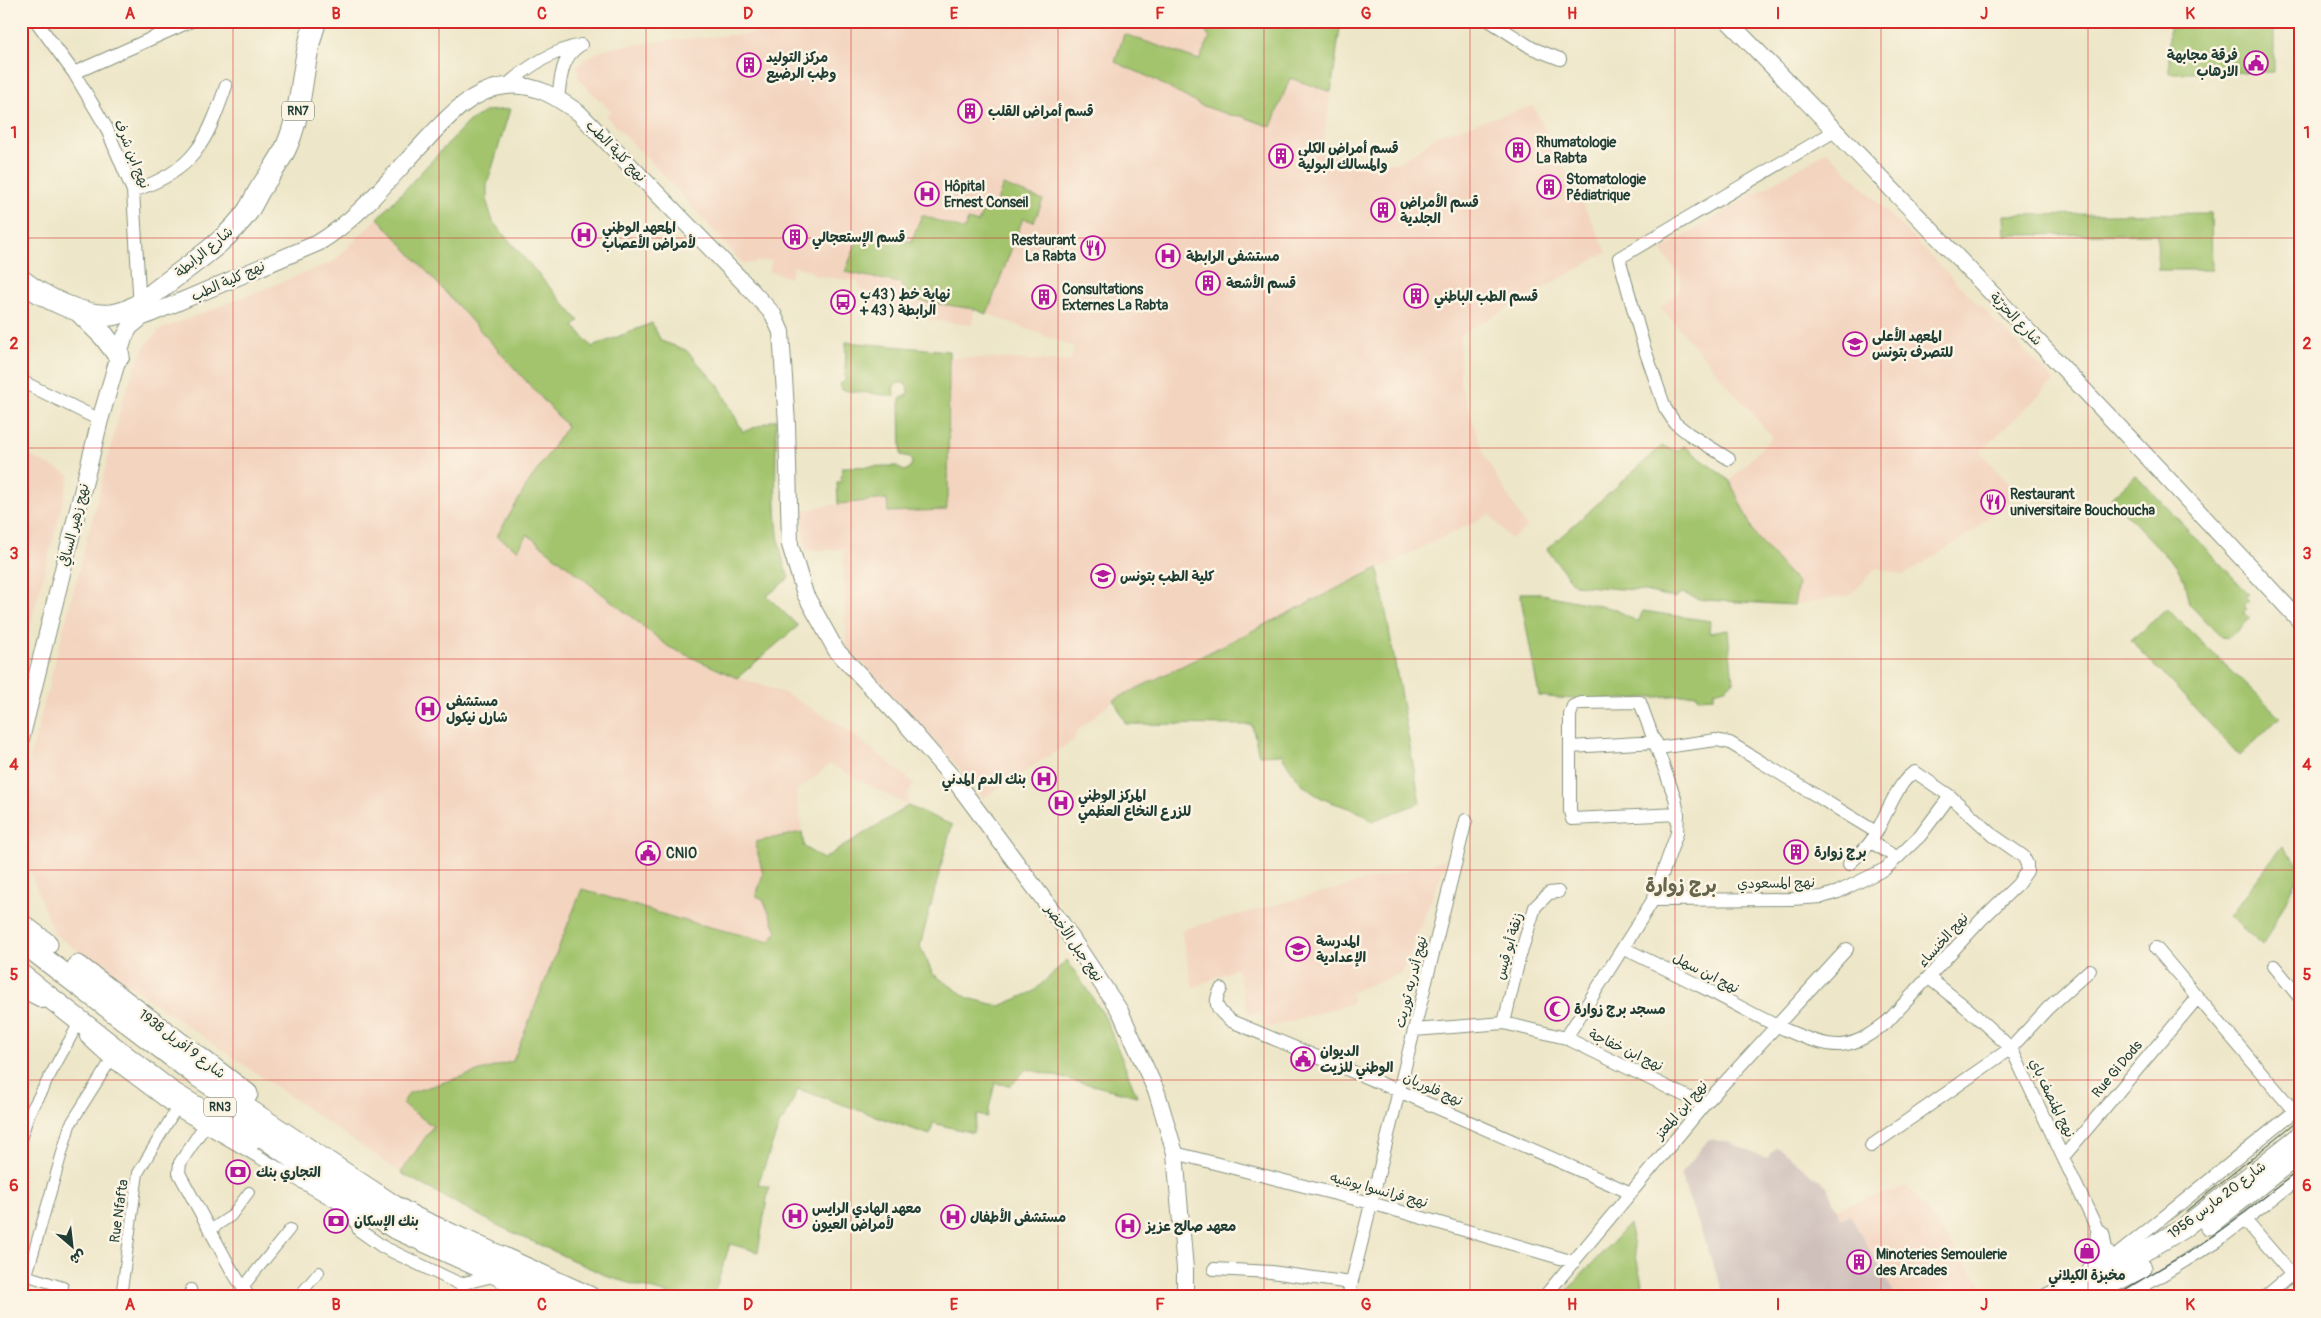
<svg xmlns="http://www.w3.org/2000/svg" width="2321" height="1318" viewBox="0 0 2321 1318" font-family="Pangolin,'Playpen Sans Arabic',sans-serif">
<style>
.built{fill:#f3d4bf}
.industrial{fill:#cfc0bb}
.green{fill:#a3c46d;stroke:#618050}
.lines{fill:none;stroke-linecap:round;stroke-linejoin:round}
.pedestrian-casing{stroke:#86927e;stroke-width:12}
.minor-casing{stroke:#86927e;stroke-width:14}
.tertiary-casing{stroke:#86927e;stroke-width:18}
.secondary-casing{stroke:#86927e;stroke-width:21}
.primary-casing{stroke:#86927e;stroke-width:23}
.pedestrian{stroke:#fff;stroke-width:10}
.minor{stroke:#fff;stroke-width:12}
.tertiary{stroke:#fff;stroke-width:16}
.secondary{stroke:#fff;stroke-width:19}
.primary{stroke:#fff;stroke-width:21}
.tram{stroke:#1f3d34;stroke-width:1}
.grid{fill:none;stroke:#d62828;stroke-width:1;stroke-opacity:0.55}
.labels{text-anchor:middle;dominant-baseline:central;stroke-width:5;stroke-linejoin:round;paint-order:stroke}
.shield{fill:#fcf5e5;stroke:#617469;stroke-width:1}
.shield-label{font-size:12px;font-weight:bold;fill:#1f3d34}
.poi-label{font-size:14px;font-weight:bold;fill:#1f3d34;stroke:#fcf5e5;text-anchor:start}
.street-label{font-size:14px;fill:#1f3d34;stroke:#fcf5e5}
.district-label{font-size:19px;font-weight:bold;fill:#65664b;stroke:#fcf5e5}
.neatline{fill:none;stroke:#d62828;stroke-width:2}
.grid-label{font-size:16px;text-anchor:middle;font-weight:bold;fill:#d62828}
</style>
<rect width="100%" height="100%" fill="#fcf5e5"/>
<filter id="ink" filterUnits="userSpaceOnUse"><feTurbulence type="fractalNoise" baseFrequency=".02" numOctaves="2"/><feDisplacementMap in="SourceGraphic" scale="10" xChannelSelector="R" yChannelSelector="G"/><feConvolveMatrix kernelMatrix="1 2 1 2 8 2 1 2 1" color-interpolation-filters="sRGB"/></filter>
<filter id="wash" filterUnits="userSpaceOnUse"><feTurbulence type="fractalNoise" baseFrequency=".0096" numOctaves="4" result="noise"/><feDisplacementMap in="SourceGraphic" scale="20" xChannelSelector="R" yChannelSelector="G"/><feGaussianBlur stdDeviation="1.12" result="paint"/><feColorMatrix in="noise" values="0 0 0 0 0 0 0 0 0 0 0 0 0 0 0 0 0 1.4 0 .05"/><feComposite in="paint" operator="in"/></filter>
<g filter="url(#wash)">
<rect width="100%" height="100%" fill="#ede6c8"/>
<path class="built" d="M934,21H1341L1322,153L1354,161L1399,163L1440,134L1533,106L1607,252L1460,335V384L1485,457L1527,528L1510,539L1490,514L1114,700L1077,731L1074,740L983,798L946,753L846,646L844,549L805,551L803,517L797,513L823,506L887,499L888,512L929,511L948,357L1070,361L1075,347L974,309L972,325L874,313L857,281L816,276L809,270L794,266L790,278L769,271L772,260L743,264L673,185L606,116L611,111L583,84L578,76L577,66L586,58L607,48L671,40L895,22L901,23Z
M1827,151L2054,381L1980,452L2016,492L1972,532L1904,575L1877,568L1850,595L1794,605L1798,584L1755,535L1730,481L1772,437L1661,307L1679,291L1681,278L1661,250Z
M378,218L567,426L526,487L527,534L669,647L714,669L784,693L843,726L914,783L908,794V806L830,764L796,792L802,832L755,842L763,874L756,896L763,899L777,931L770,942L678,919L582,889L513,1061L408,1093L402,1104L434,1126L401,1173L54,934L21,848V793L124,396L142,350L159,330L333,262Z
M21,452L70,475L21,660Z
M1447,859L1402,973L1350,992L1353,1003L1266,1028L1260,1012L1248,1015L1237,968L1193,988L1181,930Z
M1908,1186L1991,1297H1896L1850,1215L1840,1218L1836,1209Z"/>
<path class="industrial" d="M1709,1139L1731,1143L1767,1158L1777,1147L1827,1186L1840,1218L1850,1215L1896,1297H1725L1680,1174Z"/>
<path class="green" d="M1199,21H1341L1331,92L1290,78L1271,127L1241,116L1230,115L1200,105L1149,77L1115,62L1124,34L1199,60L1210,38Z
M2169,21H2274V72L2169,73Z
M510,109L487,185V202L493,222L579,321L574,326L592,347L652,323L661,341L686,350L719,386L743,432L776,419C777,467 770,534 789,578L767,596L798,626L737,678L669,647L527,534L518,550L497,536L526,487L567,426L378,218L468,122L486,111Z
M1003,185L1043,200L1034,222L1023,218L987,314L974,309L908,299L900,283L845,272L858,239L864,242L869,229L911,242L922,215L964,230L968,220L978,223L985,204L995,207Z
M2211,213L2212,270H2158L2157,234L2005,235L2004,215Z
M846,342L949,351L948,497L946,510L888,512L887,499L838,504L837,482H841L842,467L896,466L904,471L909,469L912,463L910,457L901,455L900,399L908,394V388L904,383H898L893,387L894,396L842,390L840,384L845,381Z
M1662,446L1677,451L1684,446L1730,481L1755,535L1798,584L1794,605L1703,600L1681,593L1675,598L1645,591L1574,585L1547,549Z
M2136,475L2249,594L2245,597L2249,601L2244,605L2247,609L2244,612L2250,619L2228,638L2221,637L2189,604L2184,580L2177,567L2111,498Z
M1378,568L1420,803L1372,821C1356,807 1345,808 1326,800C1304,791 1293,774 1281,754L1259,755L1252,725L1126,724L1114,700Z
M1520,593H1536L1615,609L1638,622L1643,611L1710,621L1709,633L1728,630L1733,682L1725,688L1714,691V697L1698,698L1697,694C1645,698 1591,703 1539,696Z
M2167,609L2280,717L2240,756L2131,640Z
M908,806L952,825L920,946L933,974L968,998L1000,1006L1033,992L1067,960L1104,1015L1137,1096L1026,1069L1011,1086L995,1083L987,1117L977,1115L973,1133L933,1123L930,1135L798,1089L784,1120H781L758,1184L769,1187L758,1252L730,1244L713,1297H678L611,1278L499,1226L401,1173L433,1126L402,1104L409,1093L513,1061L582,889L678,919L770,942L777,931L763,899L756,896L763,874L755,842L802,832L804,847L823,859Z
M2282,847L2300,866V872L2263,946L2229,916Z
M1629,1224L1645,1297H1561Z"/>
</g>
<g filter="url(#ink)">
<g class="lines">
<g class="pedestrian-casing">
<path id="pedestrian" d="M21,1139L30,1112L76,1028
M210,1230L231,1216L249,1192
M22,1274L63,1287L62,1294L81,1297
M27,1275L70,1125L111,1060
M243,1287L290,1229
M191,1289L192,1297
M121,1297L138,1173L176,1109
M298,1297L319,1272
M377,1297H378"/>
</g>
<g class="minor-casing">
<path id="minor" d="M36,21L74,73L106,127L133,191L140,309
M1490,21L1532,48L1560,59
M74,73L191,21
M506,86C528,66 552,51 581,45
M558,98C561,78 561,58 579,46
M133,191C194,170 206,144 226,86
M21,381L100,420
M1729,459L1689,434L1675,423L1665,408L1644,347L1619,258L1835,131
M1570,747L1656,742
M1658,748L1716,740L1730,743L1876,832
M1871,842L1897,858
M1653,900L1791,899L1822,897L1838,892L1885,869L1897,858L1920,836L1950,796
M1623,948C1652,962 1680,976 1708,990C1740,1006 1807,1047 1841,1045C1860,1043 1874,1032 1888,1021L1981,920L2018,884L2027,871V864L2023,856L1994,836L1950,796L1915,772C1897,780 1883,825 1871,841C1865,850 1856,857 1849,864
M2156,948L2294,1111
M2274,966L2300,998
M1929,978L1968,1009L2011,1048L2118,1273
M1221,989C1212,1004 1218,1011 1231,1021L1399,1091L1631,1193
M21,991L43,1002
M1504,1023L1519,959L1535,907L1549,893L1558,892
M1414,1030L1504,1023L1566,1038L1704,1105
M86,1037L111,1060L176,1109L352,1211L359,1230L383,1247L460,1284L497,1275
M1566,1038L1653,900L1677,833L1678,814L1675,798L1640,702L1581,703L1573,706L1570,715V811L1572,819L1678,814
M205,1125L180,1163L179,1173L231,1269L249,1297
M1871,1146L2011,1048L2048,1008L2090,970
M1175,1153L1371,1203L1574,1262
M2064,1156L2194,1002
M2245,1220L2300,1284
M2112,1259L2300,1107
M1214,1269L1271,1272L1351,1283
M1348,1297L1466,820
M1544,1297L1704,1105L1847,949
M2126,1297L2217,1241L2300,1178
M2265,1297L2292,1274"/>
</g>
<g class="tertiary-casing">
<path id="tertiary" d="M1728,21C1921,218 2113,418 2300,621
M21,739L100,420L124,338L130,327L141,318L318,243C356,220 385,184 415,152C440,126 467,90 506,86C534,82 558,98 579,113L748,287L773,314L781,332L787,424L790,545L805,594L836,650L906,724L953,778L1062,924L1120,1011L1157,1093L1175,1153L1185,1269V1297"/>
</g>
<g class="secondary-casing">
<path id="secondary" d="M2209,1225L2300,1153
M2087,1281L2102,1248L2100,1235
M2049,1297L2116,1268L2182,1229L2300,1136
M2085,1297L2142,1268"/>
</g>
<g class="primary-casing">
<path id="primary" d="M21,280C42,297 84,318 111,315C132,313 147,298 163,286C192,263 226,242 248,211C252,205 255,198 259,191C269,175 281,161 288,143C304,104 301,60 316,21
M79,311L104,336L119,356
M21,924L47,944
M21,941L199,1077L394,1206L415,1218L589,1297
M78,966L247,1094
M21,975L171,1092L251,1140
M242,1122L393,1227L547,1297"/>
</g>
<use href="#pedestrian" class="pedestrian"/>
<use href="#minor" class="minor"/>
<use href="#tertiary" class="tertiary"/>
<use href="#secondary" class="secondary"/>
<use href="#primary" class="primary"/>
<path class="tram" d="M2186,1211L2300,1119
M2112,1297L2194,1249L2246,1212L2300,1169"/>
</g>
</g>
<path class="grid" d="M233,21V1297M439,21V1297M646,21V1297M851,21V1297M1058,21V1297M1264,21V1297M1470,21V1297M1675,21V1297M1881,21V1297M2088,21V1297M21,238H2300M21,448H2300M21,659H2300M21,870H2300M21,1080H2300"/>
<defs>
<g id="civic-ring" transform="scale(1.25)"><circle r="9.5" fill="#fcf5e5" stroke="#b5179e" stroke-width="1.5"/><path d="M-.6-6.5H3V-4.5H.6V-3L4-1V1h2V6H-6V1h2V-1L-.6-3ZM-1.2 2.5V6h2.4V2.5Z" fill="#b5179e"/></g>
<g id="building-ring" transform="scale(1.25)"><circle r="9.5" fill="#fcf5e5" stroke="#b5179e" stroke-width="1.5"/><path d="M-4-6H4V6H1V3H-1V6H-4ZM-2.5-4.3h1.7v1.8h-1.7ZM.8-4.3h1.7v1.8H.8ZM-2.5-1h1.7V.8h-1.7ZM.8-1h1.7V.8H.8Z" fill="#b5179e"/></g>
<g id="hospital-ring" transform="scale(1.25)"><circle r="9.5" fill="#fcf5e5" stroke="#b5179e" stroke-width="1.5"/><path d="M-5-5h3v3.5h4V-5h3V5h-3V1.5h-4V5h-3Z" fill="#b5179e"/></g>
<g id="restaurant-ring" transform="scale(1.25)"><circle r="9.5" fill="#fcf5e5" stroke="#b5179e" stroke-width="1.5"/><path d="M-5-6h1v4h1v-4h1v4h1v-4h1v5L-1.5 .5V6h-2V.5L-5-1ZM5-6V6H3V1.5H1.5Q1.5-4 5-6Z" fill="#b5179e"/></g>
<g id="bus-ring" transform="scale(1.25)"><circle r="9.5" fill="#fcf5e5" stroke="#b5179e" stroke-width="1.5"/><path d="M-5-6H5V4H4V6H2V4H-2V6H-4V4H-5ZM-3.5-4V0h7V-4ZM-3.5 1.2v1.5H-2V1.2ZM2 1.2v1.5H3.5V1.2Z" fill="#b5179e"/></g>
<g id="university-ring" transform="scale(1.25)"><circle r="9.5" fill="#fcf5e5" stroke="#b5179e" stroke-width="1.5"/><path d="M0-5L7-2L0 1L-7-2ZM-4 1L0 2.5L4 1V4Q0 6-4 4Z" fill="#b5179e"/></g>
<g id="school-ring" transform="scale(1.25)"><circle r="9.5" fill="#fcf5e5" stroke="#b5179e" stroke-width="1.5"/><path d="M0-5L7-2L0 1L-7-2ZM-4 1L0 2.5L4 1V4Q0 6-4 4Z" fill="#b5179e"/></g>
<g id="mosque-ring" transform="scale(1.25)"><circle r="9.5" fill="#fcf5e5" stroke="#b5179e" stroke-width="1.5"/><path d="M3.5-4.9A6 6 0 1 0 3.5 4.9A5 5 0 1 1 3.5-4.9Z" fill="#b5179e"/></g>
<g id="bank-ring" transform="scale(1.25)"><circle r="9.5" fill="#fcf5e5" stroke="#b5179e" stroke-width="1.5"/><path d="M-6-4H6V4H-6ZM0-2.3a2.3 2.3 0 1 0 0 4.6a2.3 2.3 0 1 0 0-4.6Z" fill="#b5179e"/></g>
<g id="shop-ring" transform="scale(1.25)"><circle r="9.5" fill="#fcf5e5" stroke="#b5179e" stroke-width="1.5"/><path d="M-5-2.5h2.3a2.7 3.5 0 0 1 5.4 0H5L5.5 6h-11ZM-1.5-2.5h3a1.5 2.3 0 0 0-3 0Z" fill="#b5179e"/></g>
</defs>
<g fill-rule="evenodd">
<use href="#civic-ring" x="2256" y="63"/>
<use href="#building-ring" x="749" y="65"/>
<use href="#building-ring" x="970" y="111"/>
<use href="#building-ring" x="1518" y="150"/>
<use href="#building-ring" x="1281" y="156"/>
<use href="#building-ring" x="1549" y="187"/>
<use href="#hospital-ring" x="927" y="194"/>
<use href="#building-ring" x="1383" y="210"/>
<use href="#hospital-ring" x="584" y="235"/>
<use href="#building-ring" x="795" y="237"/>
<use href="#restaurant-ring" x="1093" y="248"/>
<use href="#hospital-ring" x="1168" y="256"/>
<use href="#building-ring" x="1208" y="283"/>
<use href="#building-ring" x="1416" y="296"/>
<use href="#building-ring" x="1044" y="297"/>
<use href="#bus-ring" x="843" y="302"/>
<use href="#university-ring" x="1855" y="344"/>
<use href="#restaurant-ring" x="1993" y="502"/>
<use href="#university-ring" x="1103" y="576"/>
<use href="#hospital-ring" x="428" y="709"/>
<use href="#hospital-ring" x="1044" y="779"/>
<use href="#hospital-ring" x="1061" y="803"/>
<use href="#building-ring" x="1796" y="852"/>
<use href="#civic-ring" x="648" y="853"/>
<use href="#school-ring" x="1298" y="949"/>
<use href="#mosque-ring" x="1557" y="1009"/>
<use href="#civic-ring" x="1303" y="1059"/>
<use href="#bank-ring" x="238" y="1172"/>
<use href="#hospital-ring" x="795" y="1216"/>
<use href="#hospital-ring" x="953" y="1217"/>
<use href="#bank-ring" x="336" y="1221"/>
<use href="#hospital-ring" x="1128" y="1226"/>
<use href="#shop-ring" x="2087" y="1251"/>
<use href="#building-ring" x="1859" y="1262"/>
</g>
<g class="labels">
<g class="shield">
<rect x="282" y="101.5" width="32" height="19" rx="4"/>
<rect x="204" y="1097.5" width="32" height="19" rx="4"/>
</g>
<g class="shield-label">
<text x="298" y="111">RN7</text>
<text x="220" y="1107">RN3</text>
</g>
<g class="poi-label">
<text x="2238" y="55" text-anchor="end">فرقة مجابهة<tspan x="2238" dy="16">الارهاب</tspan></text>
<text x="766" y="57">مركز التوليد<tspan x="766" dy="16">وطب الرضيع</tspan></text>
<text x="988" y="111">قسم أمراض القلب</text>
<text x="1536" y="142">Rhumatologie<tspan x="1536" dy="16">La Rabta</tspan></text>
<text x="1298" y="148">قسم أمراض الكلى<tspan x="1298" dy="16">والمسالك البولية</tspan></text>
<text x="1566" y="179">Stomatologie<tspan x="1566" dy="16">Pédiatrique</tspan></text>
<text x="944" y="186">Hôpital<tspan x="944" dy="16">Ernest Conseil</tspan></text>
<text x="1400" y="202">قسم الأمراض<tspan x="1400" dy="16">الجلدية</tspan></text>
<text x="602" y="227">المعهد الوطني<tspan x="602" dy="16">لأمراض الأعصاب</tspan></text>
<text x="812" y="237">قسم الإستعجالي</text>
<text x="1076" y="240" text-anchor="end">Restaurant<tspan x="1076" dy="16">La Rabta</tspan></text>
<text x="1186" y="256">مستشفى الرابطة</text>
<text x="1226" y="283">قسم الأشعة</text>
<text x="1062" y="289">Consultations<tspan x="1062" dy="16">Externes La Rabta</tspan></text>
<text x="860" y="294">نهاية خط ( 43ب<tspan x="860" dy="16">+ 43 ) الرابطة</tspan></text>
<text x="1434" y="296">قسم الطب الباطني</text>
<text x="1872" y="336">المعهد الأعلى<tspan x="1872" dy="16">للتصرف بتونس</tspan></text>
<text x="2010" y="494">Restaurant<tspan x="2010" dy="16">universitaire Bouchoucha</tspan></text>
<text x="1120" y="576">كلية الطب بتونس</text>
<text x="446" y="701">مستشفى<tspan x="446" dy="16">شارل نيكول</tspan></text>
<text x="1026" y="779" text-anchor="end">بنك الدم المدني</text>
<text x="1078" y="795">المركز الوطني<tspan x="1078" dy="16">للزرع النخاع العظمي</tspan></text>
<text x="1814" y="852">برج زوارة</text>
<text x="666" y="853">CNIO</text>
<text x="1316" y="941">المدرسة<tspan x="1316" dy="16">الإعدادية</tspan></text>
<text x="1574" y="1009">مسجد برج زوارة</text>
<text x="1320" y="1051">الديوان<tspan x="1320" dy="16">الوطني للزيت</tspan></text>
<text x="256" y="1172">التجاري بنك</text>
<text x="812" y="1208">معهد الهادي الرايس<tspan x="812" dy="16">لأمراض العيون</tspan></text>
<text x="970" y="1217">مستشفى الأطفال</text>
<text x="354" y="1221">بنك الإسكان</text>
<text x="1146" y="1226">معهد صالح عزيز</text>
<text x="1876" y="1254">Minoteries Semoulerie<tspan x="1876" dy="16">des Arcades</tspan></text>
<text x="2087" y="1275" text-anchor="middle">مخبزة الكيلاني</text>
</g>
<g class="street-label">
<text transform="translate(616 151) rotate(46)">نهج كلية الطب</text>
<text transform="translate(132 154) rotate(68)">نهج ابن شرف</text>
<text transform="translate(204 252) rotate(-40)">شارع الرابطة</text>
<text transform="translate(228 281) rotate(-24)">نهج كلية الطب</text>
<text transform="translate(2016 319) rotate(46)">شارع الحرّيّة</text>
<text transform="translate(74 525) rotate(-76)">نهج زهير السافي</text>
<text transform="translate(1776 883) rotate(-1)">نهج المسعودي</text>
<text transform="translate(1943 940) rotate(-48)">نهج الخنساء</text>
<text transform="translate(1074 943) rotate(55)">نهج جبل الأخضر</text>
<text transform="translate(1509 946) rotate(-74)">زنقة أبو قيس</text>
<text transform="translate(1706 973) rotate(27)">نهج ابن سهل</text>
<text transform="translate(1411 982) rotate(-76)">نهج أندريه ثوريت</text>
<text transform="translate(182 1044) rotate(37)">شارع 9 أفريل 1938</text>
<text transform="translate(1626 1050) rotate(25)">نهج ابن خفاجة</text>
<text transform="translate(2117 1069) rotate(-50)">Rue Gi Dods</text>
<text transform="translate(1433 1089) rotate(24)">نهج فلوريان</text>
<text transform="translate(2052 1098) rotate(64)">نهج المنصف باي</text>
<text transform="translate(1681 1110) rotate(-49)">نهج ابن المعتز</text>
<text transform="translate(1379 1190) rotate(15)">نهج فرانسوا بوشيه</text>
<text transform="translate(2217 1200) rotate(-37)">شارع 20 مارس 1956</text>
<text transform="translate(119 1211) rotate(-82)">Rue Nfafta</text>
</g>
<g class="district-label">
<text x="1681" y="886">برج زوارة</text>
</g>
</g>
<rect width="2321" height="1318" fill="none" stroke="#fcf5e5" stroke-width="55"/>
<g transform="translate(72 1246) rotate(152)" stroke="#fcf5e5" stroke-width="4" paint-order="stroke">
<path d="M0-4L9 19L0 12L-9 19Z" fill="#1f3d34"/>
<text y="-8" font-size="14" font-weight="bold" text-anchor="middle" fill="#1f3d34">ش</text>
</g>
<rect x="28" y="28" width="2266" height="1262" class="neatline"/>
<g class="grid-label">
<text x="130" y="19">A</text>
<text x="336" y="19">B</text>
<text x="542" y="19">C</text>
<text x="748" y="19">D</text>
<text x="954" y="19">E</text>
<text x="1160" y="19">F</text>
<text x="1366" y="19">G</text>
<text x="1572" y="19">H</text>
<text x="1778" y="19">I</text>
<text x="1984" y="19">J</text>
<text x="2190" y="19">K</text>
<text x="14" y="138">1</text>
<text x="2307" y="138">1</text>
<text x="14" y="349">2</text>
<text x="2307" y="349">2</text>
<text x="14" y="559">3</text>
<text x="2307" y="559">3</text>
<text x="14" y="770">4</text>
<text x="2307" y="770">4</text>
<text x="14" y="980">5</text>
<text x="2307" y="980">5</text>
<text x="14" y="1191">6</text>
<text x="2307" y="1191">6</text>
<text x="130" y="1310">A</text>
<text x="336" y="1310">B</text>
<text x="542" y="1310">C</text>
<text x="748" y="1310">D</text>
<text x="954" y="1310">E</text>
<text x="1160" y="1310">F</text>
<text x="1366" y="1310">G</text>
<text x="1572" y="1310">H</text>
<text x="1778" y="1310">I</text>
<text x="1984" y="1310">J</text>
<text x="2190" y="1310">K</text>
</g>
</svg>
